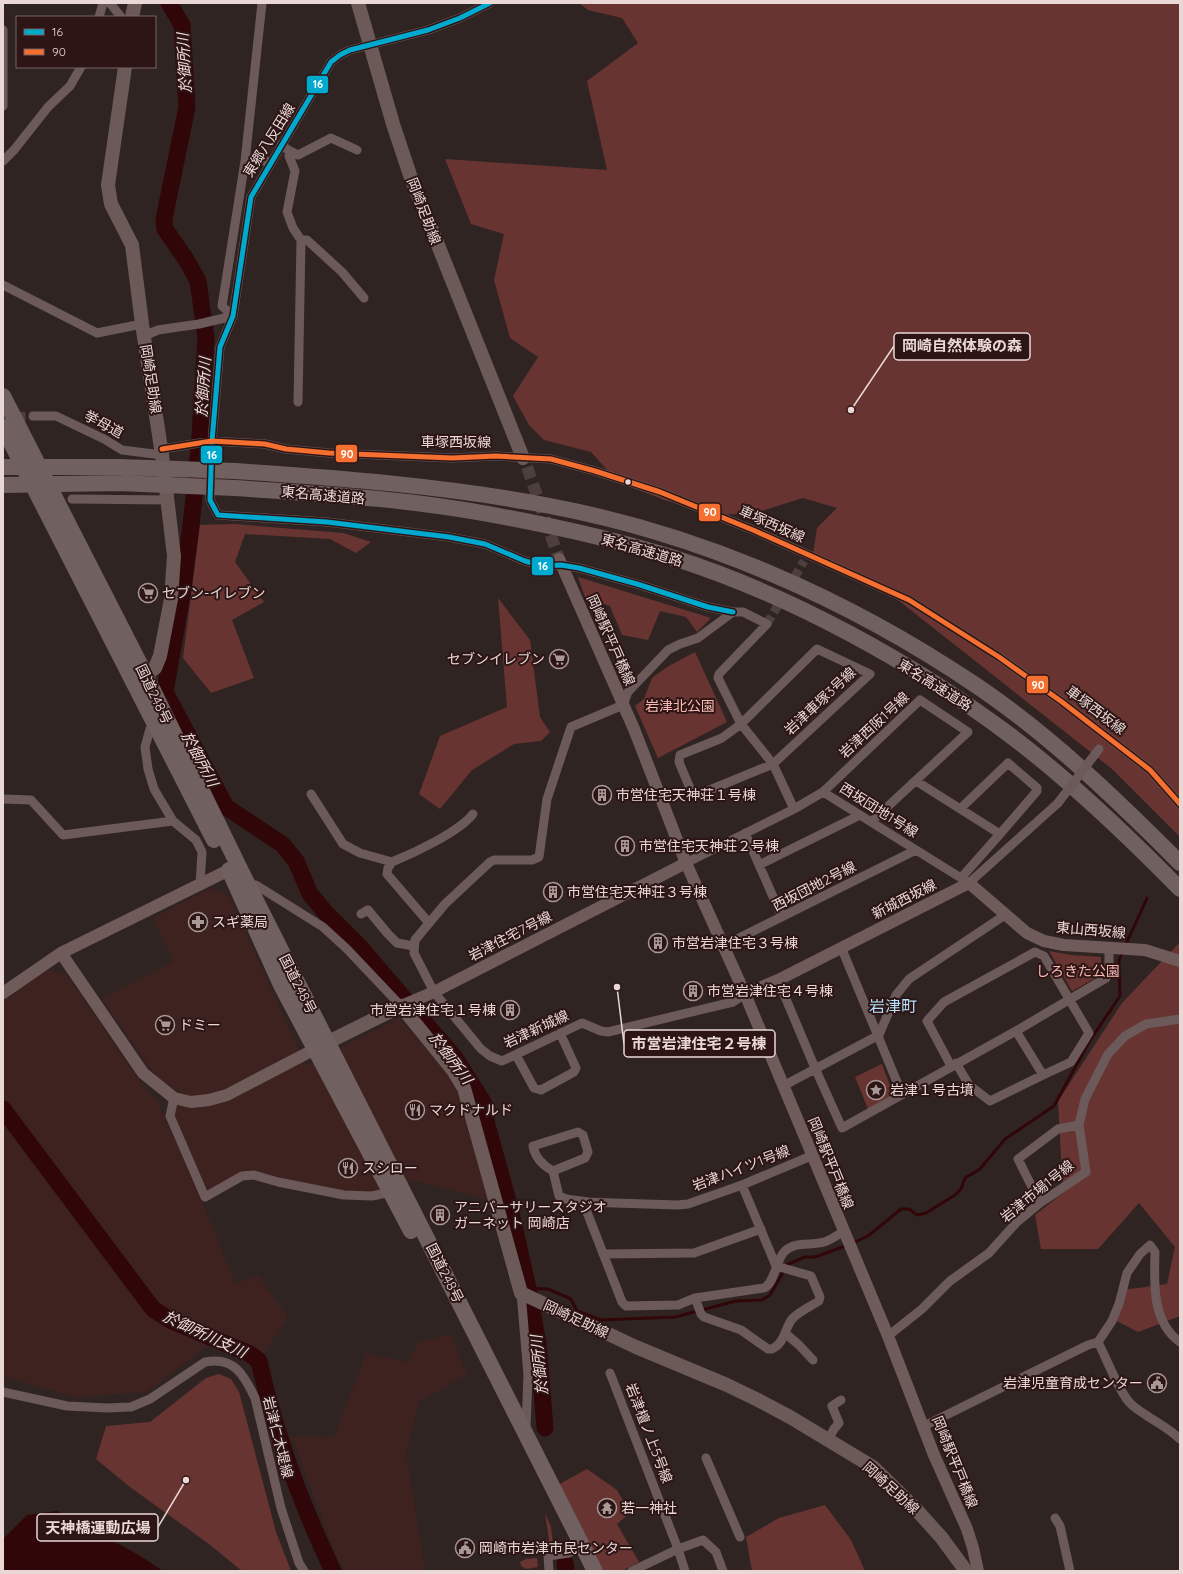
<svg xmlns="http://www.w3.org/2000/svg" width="1183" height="1574" viewBox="0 0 1183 1574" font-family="Quicksand,'Noto Sans JP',sans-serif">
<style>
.built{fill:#3e2220}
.green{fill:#683431}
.water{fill:#310608}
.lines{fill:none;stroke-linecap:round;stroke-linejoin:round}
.stream{stroke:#310608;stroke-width:3}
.river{stroke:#310608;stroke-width:17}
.street-tunnel{stroke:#4c3f3e;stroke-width:9;stroke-dasharray:9 4.5;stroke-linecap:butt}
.secondary-tunnel{stroke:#4c3f3e;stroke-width:12;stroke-dasharray:12 6;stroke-linecap:butt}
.street{stroke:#6b5a59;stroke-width:9}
.secondary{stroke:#6f5b5a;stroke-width:12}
.primary{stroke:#6c5a59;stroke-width:14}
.highway{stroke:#70605f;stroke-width:16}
.street-bridge{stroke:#6b5a59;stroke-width:9}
.highway-bridge{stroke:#70605f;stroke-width:16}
.bus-1-casing{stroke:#2c1514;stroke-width:8}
.bus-2-casing{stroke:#2c1514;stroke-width:8}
.bus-1{stroke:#00a9ce;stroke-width:5}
.bus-2{stroke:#f46f30;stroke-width:5}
.bus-dot{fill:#e9d8d6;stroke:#2c1514;stroke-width:1.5}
.labels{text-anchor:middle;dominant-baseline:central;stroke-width:4;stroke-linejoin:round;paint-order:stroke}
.street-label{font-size:14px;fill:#e9d8d6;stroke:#2c1514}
.poi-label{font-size:14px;fill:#e9d8d6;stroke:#2c1514;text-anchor:start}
.park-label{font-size:14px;fill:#f9bab4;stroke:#2c1514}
.water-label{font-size:15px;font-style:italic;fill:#f2dcda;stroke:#2c1514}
.quarter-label{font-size:16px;fill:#b2dffa;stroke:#2c1514}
.leader{fill:none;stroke:#e9d8d6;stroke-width:1.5}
.callout-dot{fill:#e9d8d6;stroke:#2c1514;stroke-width:1.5}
.callout{fill:#2c1514;stroke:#e9d8d6;stroke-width:1.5}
.callout-label{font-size:15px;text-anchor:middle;font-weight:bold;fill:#e9d8d6}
.line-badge{stroke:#2c1514;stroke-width:1.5}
.badge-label{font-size:11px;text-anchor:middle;font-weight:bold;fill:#fff}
</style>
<rect width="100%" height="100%" fill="#302423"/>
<path class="built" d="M211,888L229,896L306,1066L399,1018L453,1079L461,1098L490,1200L412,1180L371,1193L344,1192L281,1180L252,1170L241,1173L208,1190L173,1116L180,1091L161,1083L102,999L174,961L153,918Z
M45,970L66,974L142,1085L157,1100L203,1204L235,1284L258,1276L288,1317L263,1355L212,1342L147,1392L75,1397L3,1376V1001Z
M450,1334L467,1375L419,1401L406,1453L425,1571H346L337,1557L291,1436L334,1437L366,1354L408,1362L418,1343Z"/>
<path class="green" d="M579,3H1180V837L1112,769L884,589L812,560L817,528L837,508L803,498L755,513L717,515L708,511L664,500L617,481L591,452L544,440L529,425L513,396L538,357L510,338L494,280L504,234L471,224L445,159L607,170L587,81L638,43L622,18L588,10Z
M234,524L343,533L371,542L356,553L330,539L245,534L235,562L264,602L232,620L254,678L211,693L183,658L200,525Z
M578,577L711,618L697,632L686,617L660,611L648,640L622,635L610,606L585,597Z
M498,598L530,640L540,717L550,732L541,741L514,744L472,770L440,809L419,794L440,736L507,707Z
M695,652L727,722L658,758L635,706L644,699L652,678L667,667Z
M1180,942V1316L1138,1332L1113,1319L1123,1290L1167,1284L1175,1247L1139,1203L1098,1249H1041L1035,1215L1063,1193L1058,1101L1122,1003Z
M1049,951L1071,955L1101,957V968L1099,976L1072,991Z
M882,1064L893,1094L868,1109L855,1077Z
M219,1374L231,1379L239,1392L276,1532L291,1571H242L209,1544L130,1487L96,1459L106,1426L150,1422L206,1378Z
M587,1469L617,1490L630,1513L617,1524L639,1562L622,1571H604L558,1485Z
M825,1505L851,1540L865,1571H752L746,1537L779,1518Z
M545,1513L551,1527L553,1545L543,1552H534L533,1546H537L549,1540Z
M537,1558L538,1567L526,1569L521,1566L520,1562L526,1559Z"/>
<path class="water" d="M57,1511L139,1555L163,1571H3V1539L27,1515Z"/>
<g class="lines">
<path class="stream" d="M1125,946L1147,898
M853,1243L868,1236L901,1209H909L917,1215L926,1213L955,1195L961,1189L965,1178L980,1169L1005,1139L1054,1106L1089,1042L1120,996L1119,960L1123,951
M528,1288L548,1289L571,1299L577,1311L601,1320L675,1317L736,1301L762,1300L770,1295L788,1264L805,1257H815L848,1245"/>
<path class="river" d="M169,3L182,25L187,107L164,219L165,229L187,261L198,281L206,338L199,451L191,525L183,588L165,692L226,807L282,844L296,861L310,894L326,913L360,947L455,1058L483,1102L487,1125L510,1208L528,1288L538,1343L545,1428
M3,1109L153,1309L172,1321L250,1354L259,1361C275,1433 301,1504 333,1571
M565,1563L566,1571"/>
<path class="street-tunnel" d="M3,417L33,416
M767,624L804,561"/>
<path class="secondary-tunnel" d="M527,467L559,559"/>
<path class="street" d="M110,3L121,17
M490,3L460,18L428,30L350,50L340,55L331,62L251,197L233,316L220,347L212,441L210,500L218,515L327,522L449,537L485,544L525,561L543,566L561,565L579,568L637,584L708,607L733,612
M99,17L103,3
M3,30V106
M281,145L290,151L289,156L295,171L287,212L293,228L301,240L298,402
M290,151L298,155L331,138L357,150
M246,158L270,162
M3,161L14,150L48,107L70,86L81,67
M301,240H307L342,272L364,298
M3,285L97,333L142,324
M233,316L222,306L245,161L262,3
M144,336L158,330L199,324L233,316
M33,416H56L104,439L122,450L162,455
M162,449L212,441L265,444L286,449L329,453L452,458L496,456L551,459L595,471L660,492L753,530L909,600L999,657L1062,702L1150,770L1180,804
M72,499L168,500
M817,649L870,674L773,764L700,794L696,795L692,793L679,762L680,755L722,738L741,724Z
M150,729L145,747L148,769L154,789L173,821L196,840L202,852L200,885
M916,781L1000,834L961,878
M823,792L969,883L1058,803
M311,794L343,844L360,853L392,862L388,868L387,874L429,923
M3,799L31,800L63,835L173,821
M960,809L1008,763L1037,788V791L1000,834
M745,833L782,917
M392,862C414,853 459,832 473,814
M686,863L794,809L823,792L920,700L968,732L871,822
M759,865L860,815
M256,885L323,927L347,949L401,1006
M361,914L368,910L388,934L397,943L414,946
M723,946L916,850
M841,947L902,1094
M778,980L815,1068L842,1128L1016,1031L1106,978L1109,969V947
M745,994L733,1002L608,1032L601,1031L582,1023L502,1061L490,1056L481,1049L434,992L414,953L415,940L445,904L490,862L494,860H532L539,857L547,799L571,727L623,705L628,692L668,650L680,644L698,638L733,612H743L767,624L719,674L718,678L741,724L773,764L794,809
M516,1055L534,1088L541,1090L574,1072L576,1068L560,1033
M956,1063L969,1085L990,1101L1043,1075
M951,1066L927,1021L944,1002L1035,952L1044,956L1089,1033L1071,1062L1043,1075L1016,1031
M783,1086L879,1035L896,995L909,979L1005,915
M174,1098L170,1116L205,1197L242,1176L254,1175L278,1182L344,1195L372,1196L391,1192
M811,1156L742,1185L688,1204L678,1205L583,1202L622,1302L626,1306L678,1305L695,1298L764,1288C775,1283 776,1259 785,1251C795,1241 811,1246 824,1242C831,1240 837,1235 843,1232
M553,1171L585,1158L588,1152L583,1135L578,1132L533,1146C535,1158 542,1165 553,1171L559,1196L566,1199L588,1202
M742,1185L776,1266
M1040,1203L1018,1159L1058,1129L1079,1125
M603,1254L694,1253L761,1229
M521,1293L528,1375L526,1428
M695,1298L701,1314L704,1317L741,1330L768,1349H772C786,1342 785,1326 793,1318C800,1311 811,1306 819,1301L820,1297L811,1276L776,1266
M786,1334L799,1345L813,1360
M888,1336L922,1309L950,1281L989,1253L1017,1222L1040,1203L1086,1172L1079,1125L1085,1099L1108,1054L1125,1036L1146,1024L1180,1019
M1098,1342C1106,1357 1120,1395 1132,1405C1147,1418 1166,1425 1180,1439
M610,1373L678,1549L685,1571
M3,1392L67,1406L107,1408L131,1407L150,1399L205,1362C234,1356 244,1375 255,1398L281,1508L299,1563L304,1571
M924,1426L1088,1345L1098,1342L1112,1321L1119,1304L1127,1273L1140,1254L1150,1245L1155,1252C1154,1284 1152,1322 1180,1342
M828,1440L834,1429L839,1423L832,1406L841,1400
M706,1458L740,1537
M1055,1518L1060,1526L1070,1571
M549,1571L548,1556L569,1553L582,1545
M632,1571L678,1549L703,1540L716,1552L723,1571"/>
<path class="secondary" d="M559,559L634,729L686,863L745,994L888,1336L934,1455L967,1529L973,1548L978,1571
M61,953L143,1073L174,1098L191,1102L209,1100L227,1095L315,1049
M3,993L61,953L229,870
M745,994L778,980L969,883L1027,933L1044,941L1064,945L1145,950L1180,961
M401,1006L434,992L686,863"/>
<path class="primary" d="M358,3L393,124L410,175L523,458
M132,17L135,3
M125,67L108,185L111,204L132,245L142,324L162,455L174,556L171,599L160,656L155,668L136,681
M318,1047L401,1006L453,1070L464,1088L521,1293L636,1347L727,1385L758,1400L790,1417L873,1467L913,1506L941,1537L966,1571"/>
<path class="highway" d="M3,396L146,676L243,875L595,1571
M3,427L214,840
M235,471C340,478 446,486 550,506C703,535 848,599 977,686C1051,736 1117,800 1180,863
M235,488C323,494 412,499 499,516C558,527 617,540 674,558C790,595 914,663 1011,736C1072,782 1127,835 1180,889
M229,870L281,985L411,1231"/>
<path class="street-bridge" d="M1058,803L1099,749"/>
<path class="highway-bridge" d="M3,467H119L235,471
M3,485L119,483L235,488"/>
<g class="bus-1-casing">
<path id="bus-1" d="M490,3L460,18L428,30L350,50L340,55L331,62L251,197L233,316L220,347L212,441L210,500L218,515L327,522L449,537L485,544L525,561L543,566L561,565L579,568L637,584L708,607L733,612"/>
</g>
<g class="bus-2-casing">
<path id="bus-2" d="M162,449L212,441L265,444L286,449L329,453L452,458L496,456L551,459L595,471L660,492L753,530L909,600L999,657L1062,702L1150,770L1180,804"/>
</g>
<use href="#bus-1" class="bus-1"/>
<use href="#bus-2" class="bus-2"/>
</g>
<defs>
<g id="supermarket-ring" transform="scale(1)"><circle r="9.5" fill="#2c1514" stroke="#a89997" stroke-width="1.5"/><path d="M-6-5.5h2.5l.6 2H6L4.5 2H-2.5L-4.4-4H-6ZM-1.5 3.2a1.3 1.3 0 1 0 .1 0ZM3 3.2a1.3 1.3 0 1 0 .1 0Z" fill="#a89997"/></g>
<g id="building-ring" transform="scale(1)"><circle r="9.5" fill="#2c1514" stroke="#a89997" stroke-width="1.5"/><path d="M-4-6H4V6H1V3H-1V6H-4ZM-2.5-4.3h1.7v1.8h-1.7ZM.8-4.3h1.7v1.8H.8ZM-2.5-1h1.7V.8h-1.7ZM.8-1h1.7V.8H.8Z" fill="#a89997"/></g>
<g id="pharmacy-ring" transform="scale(1)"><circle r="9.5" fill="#2c1514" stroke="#a89997" stroke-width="1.5"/><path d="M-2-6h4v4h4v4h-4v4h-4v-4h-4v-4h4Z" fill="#a89997"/></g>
<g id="sight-ring" transform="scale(1)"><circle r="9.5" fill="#2c1514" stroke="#a89997" stroke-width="1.5"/><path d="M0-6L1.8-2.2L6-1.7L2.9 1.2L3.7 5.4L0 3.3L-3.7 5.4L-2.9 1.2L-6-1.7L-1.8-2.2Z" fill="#a89997"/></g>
<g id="restaurant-ring" transform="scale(1)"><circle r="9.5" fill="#2c1514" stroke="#a89997" stroke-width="1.5"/><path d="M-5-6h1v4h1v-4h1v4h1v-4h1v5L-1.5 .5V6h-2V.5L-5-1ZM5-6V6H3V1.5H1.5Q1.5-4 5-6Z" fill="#a89997"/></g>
<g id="civic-ring" transform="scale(1)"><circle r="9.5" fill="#2c1514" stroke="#a89997" stroke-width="1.5"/><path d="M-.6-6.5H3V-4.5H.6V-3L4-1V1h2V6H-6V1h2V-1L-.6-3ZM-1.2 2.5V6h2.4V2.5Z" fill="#a89997"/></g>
<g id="temple-ring" transform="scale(1)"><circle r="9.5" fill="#2c1514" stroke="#a89997" stroke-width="1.5"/><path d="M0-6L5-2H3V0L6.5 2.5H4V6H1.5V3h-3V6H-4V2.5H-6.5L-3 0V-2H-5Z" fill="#a89997"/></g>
</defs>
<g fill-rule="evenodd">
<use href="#supermarket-ring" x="148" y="593"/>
<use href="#supermarket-ring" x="559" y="659"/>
<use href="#building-ring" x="602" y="795"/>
<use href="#building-ring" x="625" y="846"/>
<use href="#building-ring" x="553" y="892"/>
<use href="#pharmacy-ring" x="198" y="922"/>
<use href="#building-ring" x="658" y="943"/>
<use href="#building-ring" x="693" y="991"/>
<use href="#building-ring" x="510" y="1010"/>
<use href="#supermarket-ring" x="165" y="1025"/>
<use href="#sight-ring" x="876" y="1090"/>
<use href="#restaurant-ring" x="415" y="1110"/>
<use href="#restaurant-ring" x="348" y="1168"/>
<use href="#building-ring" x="440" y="1215"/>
<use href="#civic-ring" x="1157" y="1383"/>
<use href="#temple-ring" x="607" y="1508"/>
<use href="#civic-ring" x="465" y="1548"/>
</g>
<circle class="bus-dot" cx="628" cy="482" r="3.5"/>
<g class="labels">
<g class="street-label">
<text transform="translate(269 140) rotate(-58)">東郷八反田線</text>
<text transform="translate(424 211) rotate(69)">岡崎足助線</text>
<text transform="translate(151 379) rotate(81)">岡崎足助線</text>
<text transform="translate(104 424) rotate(28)">挙母道</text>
<text x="456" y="442">車塚西坂線</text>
<text transform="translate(323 495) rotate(5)">東名高速道路</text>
<text transform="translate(772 524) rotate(24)">車塚西坂線</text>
<text transform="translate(642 550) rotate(16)">東名高速道路</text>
<text transform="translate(611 640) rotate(66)">岡崎駅平戸橋線</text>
<text transform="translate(935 685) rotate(32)">東名高速道路</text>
<text transform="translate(154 694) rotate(64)">国道248号</text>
<text transform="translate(820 701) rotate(-43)">岩津車塚3号線</text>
<text transform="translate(1096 710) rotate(37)">車塚西坂線</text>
<text transform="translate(874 725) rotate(-43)">岩津西阪1号線</text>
<text transform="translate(879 810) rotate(32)">西坂団地1号線</text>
<text transform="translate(814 886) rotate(-27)">西坂団地2号線</text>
<text transform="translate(904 899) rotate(-27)">新城西坂線</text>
<text transform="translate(1091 930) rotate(5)">東山西坂線</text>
<text transform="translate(510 936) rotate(-27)">岩津住宅7号線</text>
<text transform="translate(298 984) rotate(63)">国道248号</text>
<text transform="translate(536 1029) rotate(-25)">岩津新城線</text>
<text transform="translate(831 1163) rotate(68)">岡崎駅平戸橋線</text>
<text transform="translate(741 1168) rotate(-21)">岩津ハイツ1号線</text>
<text transform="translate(1037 1191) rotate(-39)">岩津市場1号線</text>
<text transform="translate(445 1273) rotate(63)">国道248号</text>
<text transform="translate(576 1319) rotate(25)">岡崎足助線</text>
<text transform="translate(649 1433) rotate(69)">岩津檀ノ上5号線</text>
<text transform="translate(278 1437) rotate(76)">岩津仁木堤線</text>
<text transform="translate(955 1462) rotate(68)">岡崎駅平戸橋線</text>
<text transform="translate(891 1488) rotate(42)">岡崎足助線</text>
</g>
<g class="poi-label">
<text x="162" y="593">セブン-イレブン</text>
<text x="545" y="659" text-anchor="end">セブンイレブン</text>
<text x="616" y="795">市営住宅天神荘１号棟</text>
<text x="639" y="846">市営住宅天神荘２号棟</text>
<text x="567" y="892">市営住宅天神荘３号棟</text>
<text x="212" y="922">スギ薬局</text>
<text x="672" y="943">市営岩津住宅３号棟</text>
<text x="707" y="991">市営岩津住宅４号棟</text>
<text x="496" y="1010" text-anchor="end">市営岩津住宅１号棟</text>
<text x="179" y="1025">ドミー</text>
<text x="890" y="1090">岩津１号古墳</text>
<text x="429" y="1110">マクドナルド</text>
<text x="362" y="1168">スシロー</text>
<text x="454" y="1207">アニバーサリースタジオ<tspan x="454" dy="16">ガーネット 岡崎店</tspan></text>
<text x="1143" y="1383" text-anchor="end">岩津児童育成センター</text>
<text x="621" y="1508">若一神社</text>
<text x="479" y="1548">岡崎市岩津市民センター</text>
</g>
<g class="park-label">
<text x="680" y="706">岩津北公園</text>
<text x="1078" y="971">しろきた公園</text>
</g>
<g class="water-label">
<text transform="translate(184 63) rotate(-93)">於御所川</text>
<text transform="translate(203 387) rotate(-86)">於御所川</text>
<text transform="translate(200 759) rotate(62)">於御所川</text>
<text transform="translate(451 1058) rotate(53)">於御所川</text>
<text transform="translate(205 1334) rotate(25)">於御所川支川</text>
<text transform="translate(539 1365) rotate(-96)">於御所川</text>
</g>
<g class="quarter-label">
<text x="893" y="1006">岩津町</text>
</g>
</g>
<path class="leader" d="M851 410L894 346M617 987L624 1044M186 1480L158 1527"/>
<g class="callout-dot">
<circle cx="851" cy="410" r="4"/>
<circle cx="617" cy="987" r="4"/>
<circle cx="186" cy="1480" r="4"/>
</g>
<g class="callout">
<rect x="894" y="333" width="136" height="27" rx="4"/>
<rect x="624" y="1030" width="151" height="27" rx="4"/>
<rect x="37" y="1514" width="121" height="27" rx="4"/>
</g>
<g class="callout-label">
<text x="962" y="351">岡崎自然体験の森</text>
<text x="699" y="1049">市営岩津住宅２号棟</text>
<text x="98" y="1533">天神橋運動広場</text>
</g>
<g class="line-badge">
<rect x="306" y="75" width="23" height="19" rx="4" fill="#00a9ce"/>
<rect x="335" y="444" width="23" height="19" rx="4" fill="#f46f30"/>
<rect x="200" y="445" width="23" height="19" rx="4" fill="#00a9ce"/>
<rect x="698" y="503" width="23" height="19" rx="4" fill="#f46f30"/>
<rect x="531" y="556" width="23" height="20" rx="4" fill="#00a9ce"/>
<rect x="1026" y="675" width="23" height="19" rx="4" fill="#f46f30"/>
</g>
<g class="badge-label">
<text x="318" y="88">16</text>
<text x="347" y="458">90</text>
<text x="212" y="459">16</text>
<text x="710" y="516">90</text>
<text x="543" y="570">16</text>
<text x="1038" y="689">90</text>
</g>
<rect width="1183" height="1574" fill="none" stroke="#e9d8d6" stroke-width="8"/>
<rect x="16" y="16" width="140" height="52" fill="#2c1514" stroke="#786362"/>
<rect x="24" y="29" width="20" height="6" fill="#00a9ce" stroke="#786362"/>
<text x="52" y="36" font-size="12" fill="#e9d8d6">16</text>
<rect x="24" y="49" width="20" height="6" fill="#f46f30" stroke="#786362"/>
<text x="52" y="56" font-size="12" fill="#e9d8d6">90</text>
</svg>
